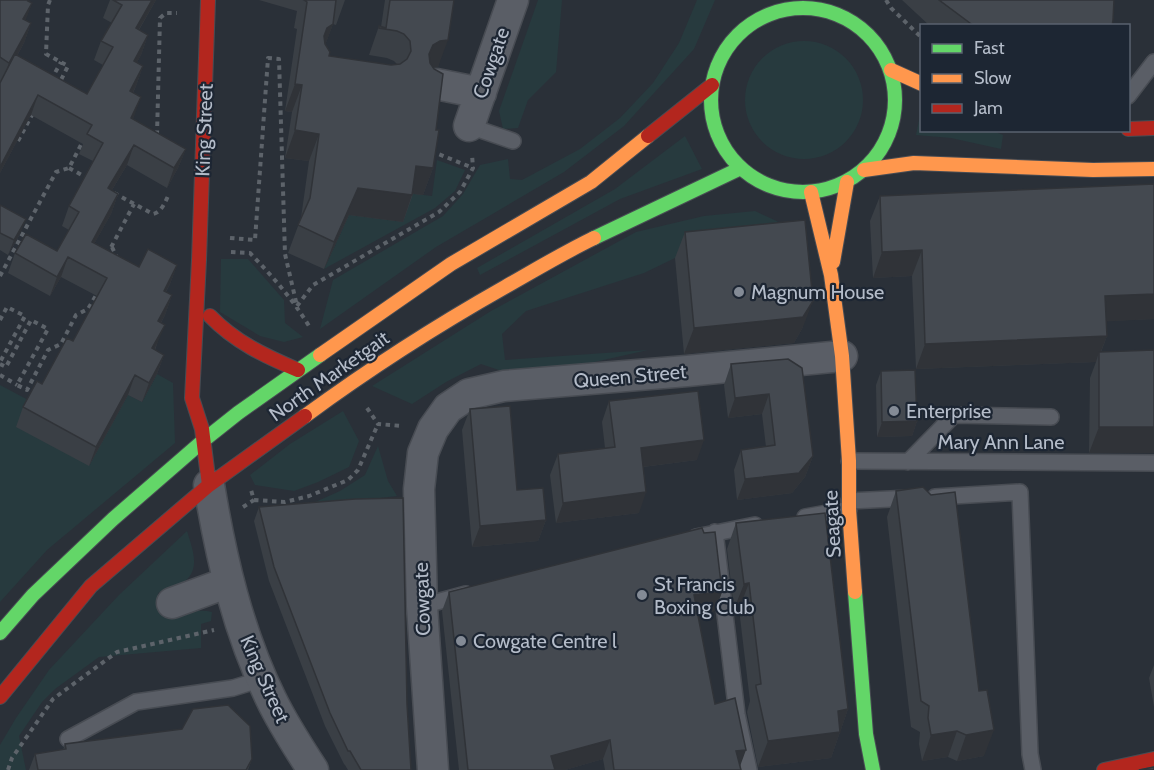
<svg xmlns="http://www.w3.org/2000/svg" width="1154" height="770" viewBox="0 0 1154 770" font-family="Cabin,sans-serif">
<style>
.green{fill:#273a3e}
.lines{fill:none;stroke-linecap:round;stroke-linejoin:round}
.lane-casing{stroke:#484c53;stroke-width:18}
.street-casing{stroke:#484c53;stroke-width:33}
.fast-casing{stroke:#484c53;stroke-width:16}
.slow-casing{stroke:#484c53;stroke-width:16}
.jam-casing{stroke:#484c53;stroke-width:16}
.path{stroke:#5d636a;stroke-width:4;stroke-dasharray:4.5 4.5;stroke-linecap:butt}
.lane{stroke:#5a5e66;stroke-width:15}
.street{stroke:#5a5e66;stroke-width:30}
.fast{stroke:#63d668;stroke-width:14}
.slow{stroke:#ff974d;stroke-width:14}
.jam{stroke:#b3261e;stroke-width:14}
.wall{fill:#3a3f45}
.shaded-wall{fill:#303338}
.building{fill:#444950;stroke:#303338;stroke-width:1.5}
.poi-dot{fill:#848b96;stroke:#1d2633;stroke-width:2}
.labels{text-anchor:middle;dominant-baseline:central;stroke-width:4.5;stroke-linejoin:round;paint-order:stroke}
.street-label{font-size:20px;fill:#b4bcc9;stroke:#1d2633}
.poi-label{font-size:20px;fill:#b4bcc9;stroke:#1d2633;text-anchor:start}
</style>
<rect width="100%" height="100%" fill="#2a3038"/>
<path class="green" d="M538,0H562L556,72L528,100L518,128L503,129L499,111Z
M697,0H715L694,49L624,126L564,172L436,247L320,329L333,280L443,216L463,194L480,165L508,159L510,179L522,180L580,149L620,118L653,83L679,43Z
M745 100a59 59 0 1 1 118 0a59 59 0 1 1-118 0Z
M921,110L922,130H991L1003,135L1001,149L951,138L916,135Z
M685,136L702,169L620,199L480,275L477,268L615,189Z
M437,160L465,170L455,191L435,208L324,269L344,226L339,213L406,193L432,196Z
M755,211L785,225L795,246L675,258L644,273L526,311L502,334L505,360L648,350L581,365L505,372L481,364L446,382L412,404L372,386L491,311L636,232L704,216Z
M221,259H248L284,300L285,323L303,337L284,342L260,336L220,312Z
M157,374L173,383L175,443L47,550L0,602V385L30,401L128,395L142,402Z
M343,411L359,441L349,467L318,482L294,491L255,485L250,475L290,444Z
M378,446L388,481L397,496L304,507L340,491L365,475Z
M187,531C192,548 201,568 185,581C178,587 166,589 158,593L168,618C183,614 197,608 212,612L211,621L201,624V648L99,657L55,689L42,702L19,736L26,770H0V745L16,718L49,670L119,595Z"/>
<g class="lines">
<g class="lane-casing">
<path id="lane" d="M1128,96L1154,62
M469,126L513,141
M849,461L1154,463
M908,462L954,415L1051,417
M935,497L1020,492L1030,754L1033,770
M849,501L911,498
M805,517L849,509
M715,532L737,714L749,770
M696,537L755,525
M422,606L466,594
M68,739L136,702L233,688L262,679"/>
</g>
<g class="street-casing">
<path id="street" d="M436,84L481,93
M469,126L513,0
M209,485C221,558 238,632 271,699C283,724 298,747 313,770
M172,603L229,582
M433,770L422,606L419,489L423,453L433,429L448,408L469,394L504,386L687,371L842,356"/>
</g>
<g class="fast-casing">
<path id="fast" d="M711 100a92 92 0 1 1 184 0a92 92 0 1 1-184 0Z
M594,238L741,168
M855,592L866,734L873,770
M0,633L33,595L113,519L204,440L238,413L320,355"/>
</g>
<g class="slow-casing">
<path id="slow" d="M891,70L922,84
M864,170L914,163L1093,170L1154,169
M811,192L831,275L842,356L849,461V509L855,592
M833,262L847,182
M320,355L451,264L591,182L648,136
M305,416C369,369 436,326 505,287C535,270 563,253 594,238"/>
</g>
<g class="jam-casing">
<path id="jam" d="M208,0L199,260L192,398L202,429L209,485
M1128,129L1154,128
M648,136L712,85
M210,316C235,342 265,356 298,370
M0,697L91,586L209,485L305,416
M1104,770L1154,759"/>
</g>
<path class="path" d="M50,0L48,5L46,54L68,66L60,82
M886,0L891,8L922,38
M51,80L61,62
M157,135L160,18L166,13H177
M18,141L33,113
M431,151L473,168
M69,168L89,179
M114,193L153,214C162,212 165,202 169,194
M230,238L255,240L268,58L279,59L285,254L297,306
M112,247L117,258L116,260
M231,252L250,253C272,276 292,298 309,326
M107,255L134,204
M0,276L56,172L69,168L84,139
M297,306L313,285L439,212L460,192L473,168L472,154
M0,320L7,307L25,316L0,362
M0,364L6,367L31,320L48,329L17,385L27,390L48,350L61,344L76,315L88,309L98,292
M0,375L17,385
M367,408L378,424L402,426
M254,500L285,502L309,496L348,480L358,470L378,424
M243,507L254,500L251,490
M8,770L12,758L53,699L117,652L214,630"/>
<use href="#lane" class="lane"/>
<use href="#street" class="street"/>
<use href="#fast" class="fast"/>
<use href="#slow" class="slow"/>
<use href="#jam" class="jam"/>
</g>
<path class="wall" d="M0,0L32,3L25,20L31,23L24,43L17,56L87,94L103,65L94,60L101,41L112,23L103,18L110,0H156L139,30L148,35L141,55L137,62L143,66L136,86L133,93V119L186,149L178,168L167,188L127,165L112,190L118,194L111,214L94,244L139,267L177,265L170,284L166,292L172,295L165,315L161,323L157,344L155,350L164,355L157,374L142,402L128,395L89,466L16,427L23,407L42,384L73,341L97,296L61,277L50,296L8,273L15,253L57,251L69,230L62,226L69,206L93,161L79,154L83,144L31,115L0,173Z
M259,0H345L336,25L333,24L325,45L329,56L391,65L397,64L394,61L387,58L369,55L379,26L381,27L385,0H454L438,67L433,68L436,130L433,168L423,195L413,194L403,222L349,215L324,269L288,253L301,218L309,161L285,158L292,112L285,111L297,29L294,28L297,11Z
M902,0H1114L1112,26H930Z
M880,196L1154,319L1106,321L1107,336L1101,352L1154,350V453H1089L1090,378L1096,362L916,369L912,276L873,278L870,221Z
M0,205L20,234L8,255L0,250Z
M685,232L803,327L794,343L684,354L675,258Z
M788,359L813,456L805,477L792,493L737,500L734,470L741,450L766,447L762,414L728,418L724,385L731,364Z
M881,371L917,421L912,436L877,437L876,385Z
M609,401L697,460L643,467L639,513L556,523L550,475L558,454L605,448L602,422Z
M470,409L517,490L546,520L538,541L472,547L462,430Z
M896,491L984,756L957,761L948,757L922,761L919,744L920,732L911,727L887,517Z
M259,507L407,704L411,770H348L345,765L344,764L325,726L269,581L254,521Z
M736,523L848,709L831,758L758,767L747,712L750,701L739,609H734L727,549Z
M449,592H722L715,611L697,613L715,704L741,770H605L603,759L565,770H459L442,611Z
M1154,665V707L1149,678Z
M65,744L252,759L248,770H29L35,754L63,750Z"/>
<path class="shaded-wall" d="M152,0H156L128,48L136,28Z
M32,3L25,22L23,19Z
M31,23L24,43L2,82L9,63Z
M333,24L323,51L324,36L327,28Z
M148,35L141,55L127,80L134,61Z
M448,40L438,67L430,68L429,54L433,45L440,41Z
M143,66L136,86L123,111L130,91Z
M295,84L302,85L292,112L285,111Z
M38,95L31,115L0,173V167Z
M141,97L134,117L124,137L131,118Z
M295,130L319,134L309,161L285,158Z
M134,145L127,165L101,208L108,188Z
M186,149L178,168L167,188L174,168Z
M416,166L433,168L423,195L406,193Z
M358,188L412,195L403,222L349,215L324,269L334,242Z
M118,194L111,214L84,262L92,242Z
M26,219L20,234L8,255L14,240Z
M922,250L912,276L873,278L882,252Z
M68,257L61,277L50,296L57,277Z
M177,265L170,284L156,310L164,291Z
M1154,294V319L1096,322L1105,296Z
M172,295L165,315L151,341L158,321Z
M813,301L803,327L794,343L684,354L694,328Z
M165,325L157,344L145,368L152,348Z
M1107,336L1099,356V352L1096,362L916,369L925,344Z
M164,355L157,374L142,402L149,383Z
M135,375L128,395L89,466L96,447Z
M769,394L762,414L728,418L735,398Z
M917,421L912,436L877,437L882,422Z
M1099,427H1154V453H1089Z
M704,440L697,460L634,468L641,448Z
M813,456L805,477L792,493L737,500L745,479Z
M646,492L639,513L556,523L563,503Z
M546,520L538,541L472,547L480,526Z
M749,583L739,609H734L744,584Z
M722,592L715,611L687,614L694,595Z
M848,709L831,758L758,767L768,741L838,711Z
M994,730L984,756L957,761L966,735Z
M957,731L948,757L922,761L931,735Z
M610,740L603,759L565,770H546L551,756Z
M746,750L739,769L736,751Z"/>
<path class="building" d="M0,0H29L28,1L32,3L23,19L31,23L9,63L0,57Z
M113,0H152L136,28L148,35L134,61L143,66L130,91L141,97L131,118L186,149L174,168L134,145L108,188L118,194L92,242L139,267L148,249L177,265L164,291L172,295L158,321L165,325L152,348L164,355L149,383L135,375L96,447L23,407L37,381L42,384L67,338L73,341L107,278L68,257L57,277L15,253L26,234L57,251L79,212L69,206L103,143L87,134L92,125L38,95L0,167V83L15,54L87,94L113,47L101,41L122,5Z
M304,0H336L333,24L327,28L324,36L325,44L330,52L329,56L391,65L400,64L407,59L411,51L410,41L404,34L397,31L379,28V26L386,28L390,0H454L448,40L440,41L433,45L429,54L430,63L434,69L443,74L436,130H439L433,168L416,166L412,195L358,188L334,242L298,225L310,198L319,134L295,130L302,85L295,84L307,2Z
M939,0H1114L1113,20L1112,26H974Z
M1154,184V294L1105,296L1107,336L925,344L922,250L882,252L880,196Z
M0,205L26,219L14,240L0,233Z
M805,220L813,301L803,317L694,328L685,232Z
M1154,350V427H1099V352Z
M788,359L802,368L813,456L799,473L745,479L741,450L775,445L769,394L735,398L731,364Z
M915,370L917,421L882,422L881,371Z
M698,391L704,440L641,448L646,492L563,503L558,454L615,447L609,401Z
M510,406L517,490L543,488L546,520L480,526L470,409Z
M923,487L931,495L955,492L979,691L987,690L994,730L966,735L957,731L931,735L928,718L929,706L921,701L896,491Z
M403,498L407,704L411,770H361L350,751H348L330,713L274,567L259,507L355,499Z
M825,513L848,709L838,711L840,732L768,741L756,687V685L761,684L749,583L744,584L736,523Z
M702,528L704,533L715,532L722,592L694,595L715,704L735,698L746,750L736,751L741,770H614L610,740L551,756L555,770H468L449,592Z
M228,705L250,726L252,759L246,770H38L35,754L66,749L65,744L182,729L193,709Z
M1154,767V770H1139Z"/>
<g class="poi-dot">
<circle cx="739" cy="292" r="6"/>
<circle cx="894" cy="411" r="6"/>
<circle cx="642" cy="595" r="6"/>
<circle cx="461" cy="641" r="6"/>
</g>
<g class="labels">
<g class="street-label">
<text transform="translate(491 63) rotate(-71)">Cowgate</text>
<text transform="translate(204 130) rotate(-88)">King Street</text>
<text transform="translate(329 376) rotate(-35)">North Marketgait</text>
<text transform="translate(630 376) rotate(-5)">Queen Street</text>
<text x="1001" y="442">Mary Ann Lane</text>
<text transform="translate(832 524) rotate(-93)">Seagate</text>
<text transform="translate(422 599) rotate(-92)">Cowgate</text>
<text transform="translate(265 679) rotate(66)">King Street</text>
</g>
<g class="poi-label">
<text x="751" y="292">Magnum House</text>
<text x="906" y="411">Enterprise</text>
<text x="654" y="584">St Francis<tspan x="654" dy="23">Boxing Club</tspan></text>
<text x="473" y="641">Cowgate Centre l</text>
</g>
</g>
<rect x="920" y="24" width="210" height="108" fill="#1d2633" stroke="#59626f" stroke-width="1.5"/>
<rect x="932" y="44" width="30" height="9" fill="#63d668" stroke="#59626f" stroke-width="1.5"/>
<text x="974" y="54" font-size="18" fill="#b4bcc9">Fast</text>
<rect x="932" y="74" width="30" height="9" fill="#ff974d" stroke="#59626f" stroke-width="1.5"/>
<text x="974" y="84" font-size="18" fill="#b4bcc9">Slow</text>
<rect x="932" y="104" width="30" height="9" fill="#b3261e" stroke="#59626f" stroke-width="1.5"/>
<text x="974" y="114" font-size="18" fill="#b4bcc9">Jam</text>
</svg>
